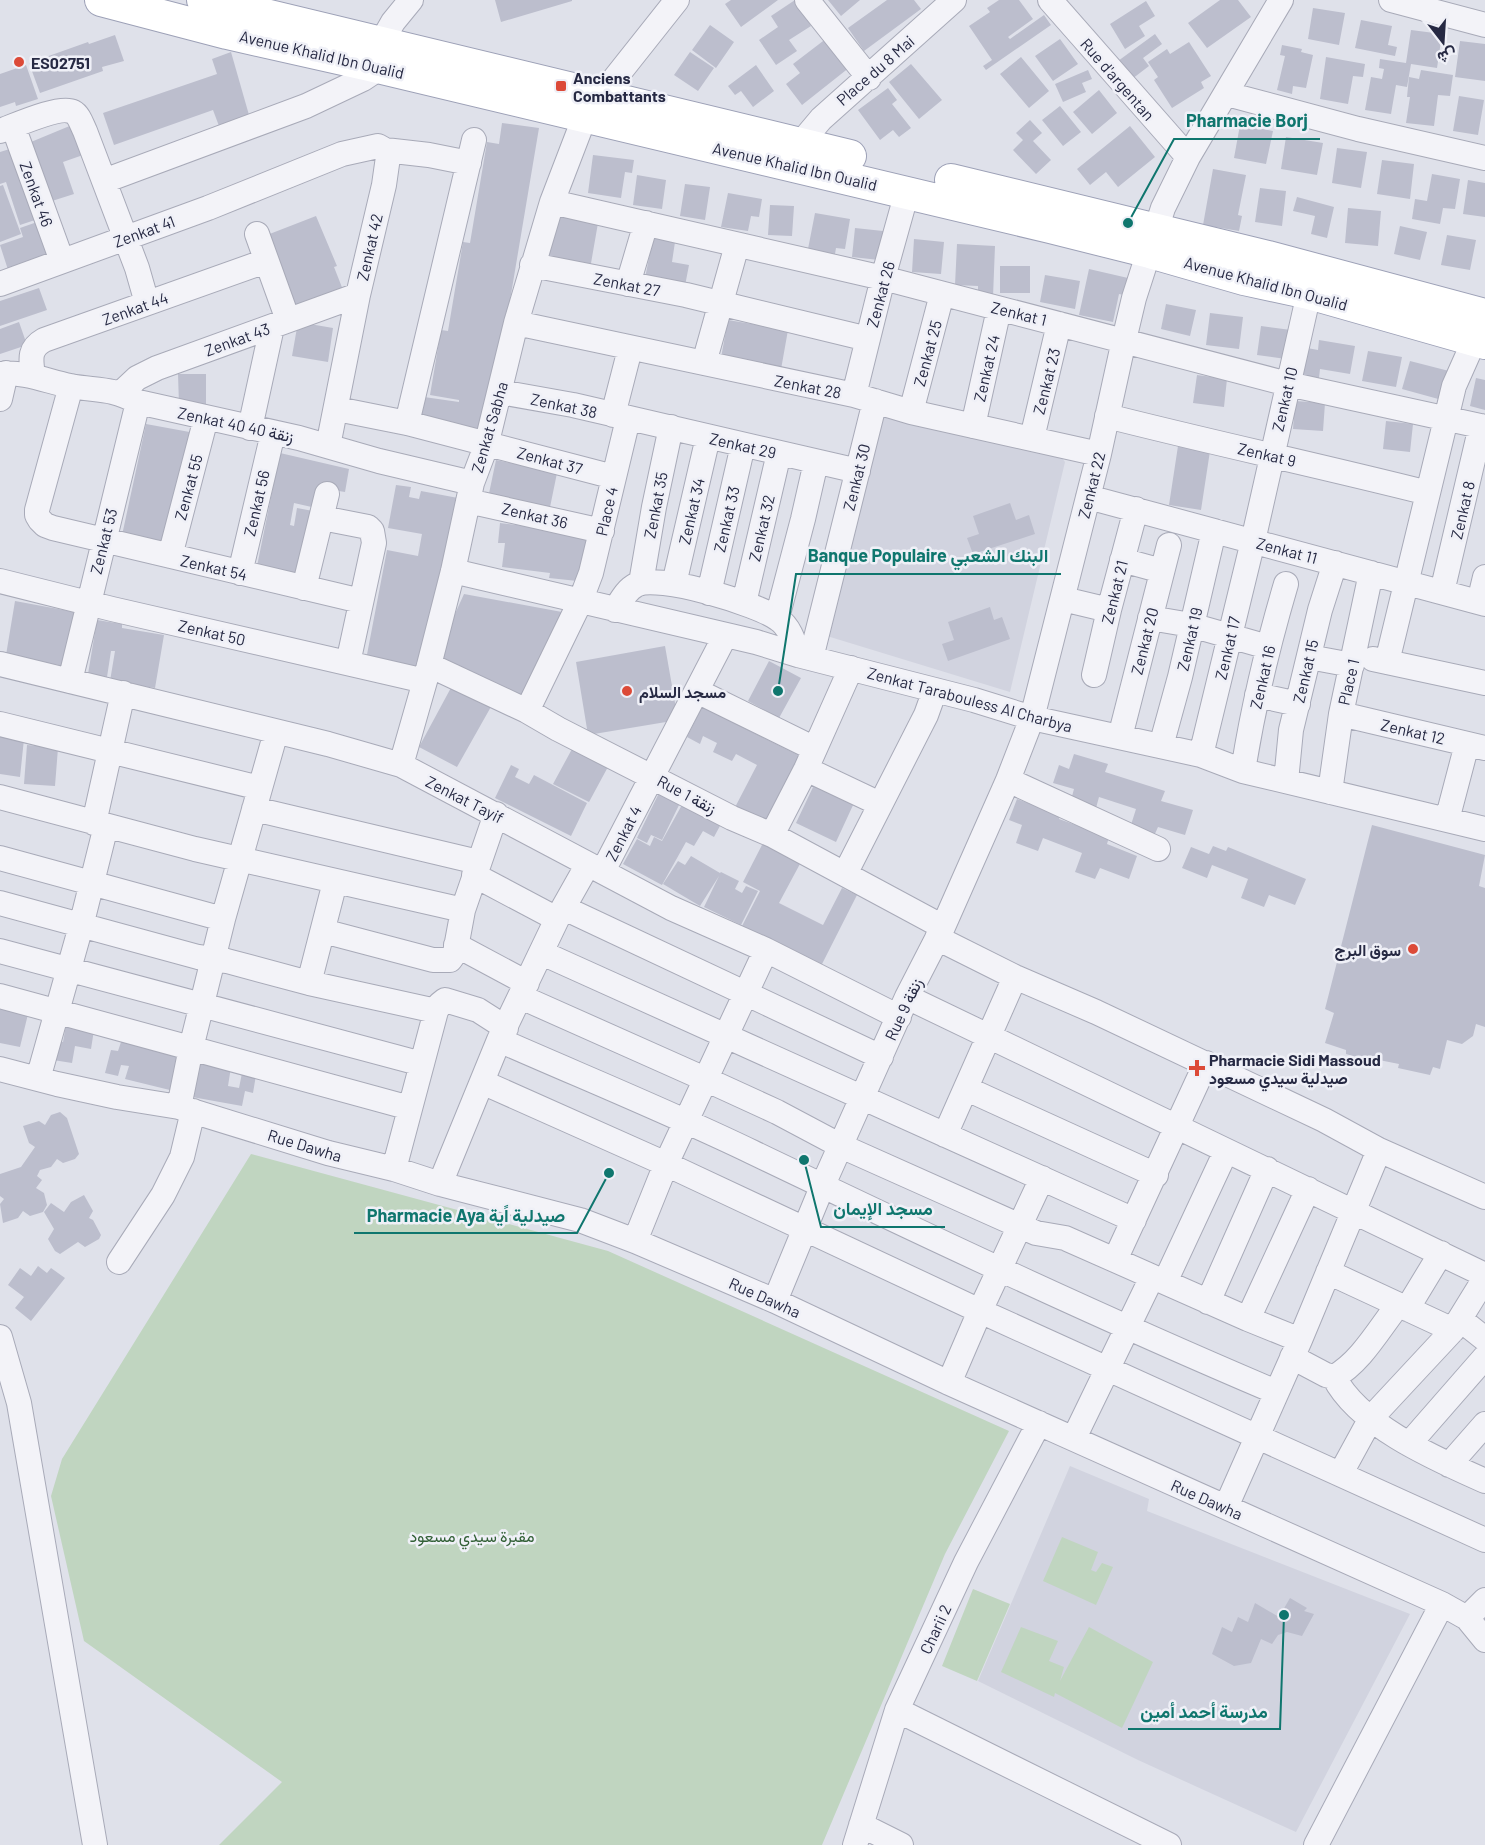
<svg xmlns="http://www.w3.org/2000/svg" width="1485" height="1845" viewBox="0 0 1485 1845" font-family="Barlow,Vazirmatn,sans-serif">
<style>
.built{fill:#d1d3df}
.green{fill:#c0d5c0}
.building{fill:#bcbecd}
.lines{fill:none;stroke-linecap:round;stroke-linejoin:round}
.minor-casing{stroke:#a8aab8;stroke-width:26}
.major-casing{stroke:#9da1b7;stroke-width:34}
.minor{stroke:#f3f3f8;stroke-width:24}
.major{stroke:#fff;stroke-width:32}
.poi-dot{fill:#dc4a38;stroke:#eff0f7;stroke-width:2}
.labels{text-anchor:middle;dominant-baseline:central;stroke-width:5;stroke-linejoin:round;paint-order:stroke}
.street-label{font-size:16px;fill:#262943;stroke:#eff0f7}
.poi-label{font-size:16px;font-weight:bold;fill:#262943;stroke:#eff0f7;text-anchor:start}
.park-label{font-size:16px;fill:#326036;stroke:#eff0f7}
.leader{fill:none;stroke:#0f766e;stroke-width:2}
.callout-dot{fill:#0f766e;stroke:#eff0f7;stroke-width:2}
.callout-label{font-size:18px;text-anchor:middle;font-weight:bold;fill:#0f766e;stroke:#eff0f7;stroke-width:5;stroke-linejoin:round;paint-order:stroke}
</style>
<rect width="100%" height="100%" fill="#dfe1ea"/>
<path class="built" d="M881,411L1059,454L1065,462L1010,692L827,636Z
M1070,1466L1149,1499L1147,1511L1410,1614L1296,1832L1138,1760L978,1681Z"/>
<path class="green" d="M251,1154L608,1251L1009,1431L945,1554L822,1845H219L282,1782L84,1641L51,1496L62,1459Z
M1062,1537L1098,1552L1091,1570L1096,1572L1102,1563L1113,1567L1096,1605L1043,1581Z
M973,1589L1010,1604L977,1681L942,1666Z
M1021,1627L1058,1641L1049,1661L1064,1667L1060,1681L1089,1627L1153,1662L1122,1728L1055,1693L1054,1697L1001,1672Z"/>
<path class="building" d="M495,0H572V1L501,22Z
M731,0H778L741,27L725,4Z
M795,0L811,26L789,40L797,51L776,65L759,40L778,27L771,16Z
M828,0H860L841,16Z
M887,0H914L921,9L864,51L848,28Z
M999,0H1019L1033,19L1008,37L1010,39L1044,15L1051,25L986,70L983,66L992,60L969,26L990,12L987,8Z
M1220,0H1238L1251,17L1207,48L1188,23Z
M1146,1L1155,16L1139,26L1145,36L1125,49L1110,24Z
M1313,8L1345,13L1339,45L1308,39Z
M1361,20L1392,26L1388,45L1397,47L1395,56L1355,48Z
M710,25L734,42L716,68L692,50Z
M1411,30L1442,34L1437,68L1411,64L1407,87L1396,85L1391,114L1365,110L1371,77L1382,79L1384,69L1379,68L1380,59L1406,63Z
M1155,34L1162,44L1143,58L1149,66L1132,79L1118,61Z
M115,35L124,61L102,67L103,71L40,93L29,63L88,42L89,44Z
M827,38L850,67L802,105L786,84L800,73L793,64Z
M1060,39L1078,64L1053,81L1035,56Z
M1460,41L1485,44V81L1455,77Z
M1189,42L1211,76L1201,82L1204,88L1172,108L1154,80L1158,77L1148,62L1167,49L1170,54Z
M1282,45L1302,49L1301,52L1313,55L1306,88L1293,86L1292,94L1277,90L1285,56L1280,55Z
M231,52L249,115L219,126L213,110L114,145L103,113L217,74L212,59Z
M690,52L714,68L698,91L674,75Z
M1021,57L1049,91L1029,108L1000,74Z
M1326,57L1365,64L1363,77L1353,76L1348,104L1320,99Z
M911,64L942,100L919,119L889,82Z
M26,65L38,99L16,106L15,102L0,107V74Z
M756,65L774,91L753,107L741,91L735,95L728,86Z
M1088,70L1092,79L1082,83L1086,92L1063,102L1055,84Z
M1421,70L1453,75L1450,96L1438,95L1434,126L1406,123L1410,97H1407L1409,77L1419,79Z
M888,88L897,100L892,104L911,128L899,137L893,130L880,140L858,110Z
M1099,90L1117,113L1092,134L1073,112Z
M1459,96L1484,100L1478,135L1453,131Z
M1060,106L1081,132L1063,146L1042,120Z
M1030,120L1042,133L1033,141L1051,160L1036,174L1013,150L1023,140L1016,133Z
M502,123L539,128L488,431L420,420L424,397L459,402V400L430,395L441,330L448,331L463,242L470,243L487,142L499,144Z
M72,125L83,155L63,162L74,194L52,201L31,142Z
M1240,125L1273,131L1266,164L1234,158Z
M1130,126L1155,157L1118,187L1106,172L1090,185L1077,169Z
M1286,137L1323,143L1317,175L1281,169Z
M13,148L38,219L20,225L6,182L0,184V152Z
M1337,148L1367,152L1361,188L1332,183Z
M593,155L634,160L632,173L625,172L621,198L588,193Z
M1382,160L1414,164L1410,199L1377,194Z
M1213,169L1246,175L1238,215L1242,216L1239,231L1203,225Z
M1432,174L1460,179L1455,209L1443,208L1440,224L1412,219L1415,199L1427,201Z
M637,175L666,180L662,209L633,205Z
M1468,180L1485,183V217L1463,214Z
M685,184L710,187L705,220L680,216Z
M3,185L21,234L0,242V186Z
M1260,188L1286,191L1282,226L1255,222Z
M728,193L762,199L759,217L751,216L748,231L721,227Z
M1297,197L1334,207L1327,238L1311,234L1315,216L1293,211Z
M770,205L794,206L792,236L768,235Z
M1348,208L1381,211L1378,246L1345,243Z
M815,213L850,219L845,249L836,248L835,254L808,249Z
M553,215L598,223L590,269L545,261Z
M316,216L337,266L334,267L345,295L298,313L274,248L267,235Z
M40,221L54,260L10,276L0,245L23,237L20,228Z
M1400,226L1427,232L1420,260L1394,254Z
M855,228L883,231L879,260L852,257Z
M1447,235L1476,240L1470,270L1441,265Z
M653,238L675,242L672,262L689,265L684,291L644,283Z
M914,239L944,242L941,274L912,272Z
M957,244L995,246L993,297H978V286L955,285Z
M1000,266H1030V293H1000Z
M1089,269L1128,278L1124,295L1119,294L1113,322L1079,315Z
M1045,275L1080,281L1075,309L1040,302Z
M39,288L47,310L0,326V301Z
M1166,304L1196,310L1190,336L1161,329Z
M1210,313L1243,317L1239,349L1206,345Z
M728,320L788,330L780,375L720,363Z
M19,322L27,345L0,354V329Z
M298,322L333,328L328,362L292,356Z
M1261,326L1291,330L1286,359L1257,355Z
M1319,340L1355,346L1350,374L1320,369L1319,378L1302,375L1307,348L1318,350Z
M1368,351L1402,357L1396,387L1362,381Z
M1410,361L1449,371L1442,400L1402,389Z
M178,374H206V405H179Z
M1197,375L1227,379L1224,407L1193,403Z
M1476,378L1485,380V410L1470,406Z
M1295,401L1325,403L1323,431L1293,429Z
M1386,421L1413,424L1410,452L1383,449Z
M146,424L195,433L168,549L121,540Z
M1178,446L1210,451L1201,510L1169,505Z
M280,453L349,469L345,492L320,488L316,508L294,503L290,525L294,526L297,508L313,511L299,582L256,571Z
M496,460L557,473L548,517L487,503Z
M396,485L411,487L409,497L419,499L421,491L458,498L419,675L365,665L387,550L418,556L422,534L388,528Z
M1010,503L1016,520L1029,515L1035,534L973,554L967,538L979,534L973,516Z
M500,523L593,534L587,582L549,578L550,573L502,567L505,543H498Z
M464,594L562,612L520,704L435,658Z
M15,601L80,613L69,667L6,655Z
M990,607L994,620L1002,617L1010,639L948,661L942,644L954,640L948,622Z
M97,620L122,624V628L164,635L155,688L110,681L115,651H111L107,677L88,674Z
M665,646L678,720L588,735L576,662Z
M769,661L801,678L779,718L748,701Z
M453,684L492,705L457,767L419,747Z
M702,707L806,759L768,833L731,815L757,765L736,754L732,761L713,752L717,743L703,736L700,744L687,737Z
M0,737L24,739L20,777L0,774Z
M27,745L58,748L55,786L24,784Z
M572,749L609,765L589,802L553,784Z
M1074,754L1108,764L1105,772L1165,791L1161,801L1193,810L1185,835L1158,827L1154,836L1130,828L1136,809L1099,797L1096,808L1071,800L1074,789L1053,783L1059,765L1069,769Z
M511,765L519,769L515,777L529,784L534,775L587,803L571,836L495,798Z
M814,785L854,803L836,842L796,823Z
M659,793L680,803L662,840L649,834L651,835L647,843L637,838Z
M1017,799L1060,815L1059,819L1109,837L1107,844L1137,856L1129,879L1100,868L1095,879L1075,872L1082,853L1043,838L1038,851L1016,843L1022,825L1009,820Z
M683,803L721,824L714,837L703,831L694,846L686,842L662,885L623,864L637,839L650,846L654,837L662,841Z
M1372,825L1485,855L1479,886L1485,888V1027L1476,1024L1473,1036L1462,1044L1447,1040L1440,1069L1433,1067L1430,1075L1398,1068L1399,1064L1374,1059V1062L1346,1054V1050L1325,1043L1334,1013L1325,1009Z
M763,843L801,862L779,903L823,925L842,888L857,895L821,966L742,926L760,891L743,882Z
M1213,846L1226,851L1228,847L1306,879L1295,905L1269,895L1264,907L1241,898L1248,879L1212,865L1207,878L1182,868L1191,847L1209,854Z
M691,856L720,873L721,872L739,881L735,889L742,893L746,886L758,891L741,925L704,907L719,876L700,906L663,884L678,861L685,865Z
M0,1003L29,1010L20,1047L0,1043Z
M66,1025L94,1030L91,1049L75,1046L72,1063L53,1060L57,1041L63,1042Z
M122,1039L187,1056L178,1092L125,1079L129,1066L121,1065L118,1076L105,1073L111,1050L118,1051Z
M198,1061L231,1067L228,1086L239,1088L242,1073L256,1075L253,1093L245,1091L242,1106L192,1097Z
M60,1112L67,1118L79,1154L75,1159L63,1163L57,1159L51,1167L40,1170L37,1176L42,1180L36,1188L44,1193L47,1205L43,1212L30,1216L23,1211L18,1218L3,1223L0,1204L4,1199L0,1196V1174L21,1167L35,1147L29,1143L23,1126L39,1121L45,1125L51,1115Z
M84,1195L93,1211L89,1218L93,1220L101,1235L99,1239L85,1247L78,1242L60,1254L55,1251L48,1239L54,1229L44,1212L51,1203L64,1212L71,1202Z
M38,1266L47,1273L51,1268L65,1278L31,1321L15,1308L24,1297L8,1285L20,1268L31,1276Z
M1290,1598L1307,1608L1304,1611L1314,1614L1302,1636L1287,1632L1278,1635L1272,1644L1261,1639L1251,1663L1234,1666L1212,1654L1222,1627L1232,1632L1238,1617L1248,1622L1255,1603L1279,1617Z"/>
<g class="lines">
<g class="minor-casing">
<path id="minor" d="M807,0L869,78
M1050,0L1188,157
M1391,0L1485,25
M373,57L393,22L411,0
M1227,94L1358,129L1485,158
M13,126L62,261
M0,131C14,126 60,105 73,112C79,115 82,125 85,131L137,268L147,303
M800,144L821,119L954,0
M385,150L429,155L469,163
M104,181L306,106L363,79L381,67
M552,202L883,278L1288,384L1485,427
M257,234L288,320
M532,265L686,295L868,339
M0,284L208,208L342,154L378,146L385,150L388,157L384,185L358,295L328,446
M628,284L646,223
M516,323L854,395L911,412L1099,454
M704,363L737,245
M0,374C24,371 46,381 70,386C98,391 110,387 138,402L299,438L379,461L472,483
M33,376C31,360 28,349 44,340L266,261
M71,386L37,510V515L40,520L45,525L53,528L361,601
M500,392L573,405L858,471
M121,393L137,378L157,368L358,295
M854,395L883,278L907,192
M0,399L6,373
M337,409L407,423L614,477
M911,412L942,294
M613,415L630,349
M1107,416C1213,443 1321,466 1428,493
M407,423L474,140
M973,426L999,309
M250,428L272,327
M1032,438L1059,324
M1088,497L1485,604
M468,501L602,531
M322,518L368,527L372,531L374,543L348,663
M170,556L206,418
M1122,560L1162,571
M453,571L756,642L798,655L974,700L1032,718L1201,755L1243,771L1485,829
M240,573L273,433
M0,581L112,609L425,681
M641,583L654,507L671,427
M674,584L708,437
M304,588L327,494
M1442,592L1481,426
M709,593L743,445
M1063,599L1109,610
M1479,602L1485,577
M744,603L779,453
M615,610C621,601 626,590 636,585C657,573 758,604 778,619C790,627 794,642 798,655
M777,618L803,519L816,462
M1150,618L1191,625L1268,647
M1309,657L1352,665
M811,658L875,401
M1373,659L1485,683
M1387,662L1454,386L1474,341
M0,664L328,744L401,765L671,908L766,950L899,1017
M429,665L527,711L558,729L732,818L772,835L943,927
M1094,675L1109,610L1136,509
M70,681L138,402
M697,691L815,749
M1257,695L1298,704
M527,711L580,602L591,573L628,419
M1341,714L1485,748
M0,724L260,788
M1120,737L1169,545
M1161,746L1180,677L1214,531
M1201,755L1253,541L1309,293
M401,765L425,681L453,571L472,483L486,446L516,323L552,202L585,116L677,0
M806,769L880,804
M1243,771C1253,707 1268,645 1286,584
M1008,780L1158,849
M1286,781L1291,730L1320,610L1335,563
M1330,792L1341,714L1371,573
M0,797L195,849L463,910
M254,809L478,862
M1447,820L1467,744
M94,823L123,693
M772,835L806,769L851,668
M0,858L223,919
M603,871L725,636
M845,874L926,715L935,690
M474,875L557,919
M0,903L198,957L227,961L309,983L436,1011L440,1004L445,1000L478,1010L506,1028
M564,908L881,1057
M323,931L433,960H450L455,953L463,910L496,814
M937,938L1015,977L1096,1012L1324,1120L1379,1150L1485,1197
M456,945L527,983
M0,951L422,1064
M542,953L1134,1220
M309,983L335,882
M0,996L410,1108
M521,997L705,1079L777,1112L841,1146L1020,1226L1036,1233L1065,1238L1248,1319L1300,1340
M907,997L1485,1275
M499,1040C583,1077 669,1112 752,1152C925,1235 1099,1317 1276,1392
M0,1069L57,1084L117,1097L179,1107L328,1153L394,1169L440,1184L580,1220L635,1241L775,1301L949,1383L1442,1604L1467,1618L1485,1640
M38,1079L81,926L106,826
M482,1082L666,1164L980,1311L1485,1540
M967,1089L1156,1175
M179,1107L191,1048L223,919L276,732
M945,1135L1015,977
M394,1169L436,1011
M440,1184L499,1040L557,919L588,864
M635,1241L666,1164L766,950
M1115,1260L1206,1063
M119,1262L163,1195L182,1157L193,1111
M1328,1272L1453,1330
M1165,1282L1226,1151
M775,1301L822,1187L907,997L943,927L1008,780L1032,718L1099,454L1124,340L1134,298L1163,208L1188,157L1281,0
M1208,1302L1267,1169
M1407,1309L1441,1253
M1248,1319L1308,1189
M1461,1320L1485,1339
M0,1337L19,1403L95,1845
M1292,1357L1326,1375L1334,1377C1361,1362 1379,1329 1398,1305
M1334,1377C1359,1426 1436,1459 1485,1481
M949,1383L980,1311L1042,1178
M1074,1438L1152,1277
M1409,1444L1485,1357
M1449,1465L1485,1424
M1341,1473L1371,1418L1453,1330L1485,1278
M1226,1507L1300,1340L1379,1150
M1467,1618L1485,1600
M897,1710L1169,1845
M861,1825L901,1845
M855,1845L897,1710L966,1562L1039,1423
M1316,1845L1442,1604"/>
</g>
<g class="major-casing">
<path id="major" d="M101,0L227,33L369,65L1050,227L1150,252L1244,279L1309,293L1485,343
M203,0L850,156
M951,180L1268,257L1485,315"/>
</g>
<use href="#minor" class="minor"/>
<use href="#major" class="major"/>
</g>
<g class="poi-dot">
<circle cx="19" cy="62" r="6"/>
<rect x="555" y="80" width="12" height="12" rx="3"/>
<circle cx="627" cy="691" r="6"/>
<circle cx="1413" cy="949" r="6"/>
<path d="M1194 1059h6v6h6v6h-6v6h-6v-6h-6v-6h6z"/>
</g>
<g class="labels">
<g class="street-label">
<text transform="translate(322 54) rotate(13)">Avenue Khalid Ibn Oualid</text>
<text transform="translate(875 70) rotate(-41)">Place du 8 Mai</text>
<text transform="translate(1118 79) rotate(49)">Rue d'argentan</text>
<text transform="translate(795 166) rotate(13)">Avenue Khalid Ibn Oualid</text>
<text transform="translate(37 194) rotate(70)">Zenkat 46</text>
<text transform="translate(144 231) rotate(-20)">Zenkat 41</text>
<text transform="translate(369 247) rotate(-77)">Zenkat 42</text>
<text transform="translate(1266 283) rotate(15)">Avenue Khalid Ibn Oualid</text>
<text transform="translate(627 284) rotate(11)">Zenkat 27</text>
<text transform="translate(880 294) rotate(-75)">Zenkat 26</text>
<text transform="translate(135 308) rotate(-20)">Zenkat 44</text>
<text transform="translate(1019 313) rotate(14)">Zenkat 1</text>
<text transform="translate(237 339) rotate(-20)">Zenkat 43</text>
<text transform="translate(927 353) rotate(-75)">Zenkat 25</text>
<text transform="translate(986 368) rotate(-77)">Zenkat 24</text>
<text transform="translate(1046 381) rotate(-76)">Zenkat 23</text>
<text transform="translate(808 386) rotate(11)">Zenkat 28</text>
<text transform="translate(1284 399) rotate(-77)">Zenkat 10</text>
<text transform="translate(564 405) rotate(12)">Zenkat 38</text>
<text transform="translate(236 424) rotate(12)">Zenkat 40 زنقة 40</text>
<text transform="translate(489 427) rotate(-74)">Zenkat Sabha</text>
<text transform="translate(743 445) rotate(13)">Zenkat 29</text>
<text transform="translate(1267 454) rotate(13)">Zenkat 9</text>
<text transform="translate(550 460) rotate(15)">Zenkat 37</text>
<text transform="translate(856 477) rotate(-76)">Zenkat 30</text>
<text transform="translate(1091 485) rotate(-76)">Zenkat 22</text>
<text transform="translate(188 487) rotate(-75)">Zenkat 55</text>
<text transform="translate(256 503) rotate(-77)">Zenkat 56</text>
<text transform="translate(655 505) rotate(-79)">Zenkat 35</text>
<text transform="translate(1462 510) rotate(-77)">Zenkat 8</text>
<text transform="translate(606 511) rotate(-77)">Place 4</text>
<text transform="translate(691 511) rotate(-77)">Zenkat 34</text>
<text transform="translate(535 515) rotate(13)">Zenkat 36</text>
<text transform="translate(726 519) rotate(-77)">Zenkat 33</text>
<text transform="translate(761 528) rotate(-77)">Zenkat 32</text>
<text transform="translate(103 541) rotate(-76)">Zenkat 53</text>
<text transform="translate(1287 550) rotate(15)">Zenkat 11</text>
<text transform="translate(214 567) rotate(13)">Zenkat 54</text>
<text transform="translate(1114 592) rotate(-76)">Zenkat 21</text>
<text transform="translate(212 632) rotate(13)">Zenkat 50</text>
<text transform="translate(1189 639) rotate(-77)">Zenkat 19</text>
<text transform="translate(1144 641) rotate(-76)">Zenkat 20</text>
<text transform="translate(1227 648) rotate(-77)">Zenkat 17</text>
<text transform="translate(1305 671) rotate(-77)">Zenkat 15</text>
<text transform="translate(1262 677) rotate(-77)">Zenkat 16</text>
<text transform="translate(1348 682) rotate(-77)">Place 1</text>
<text transform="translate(970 699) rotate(15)">Zenkat Tarabouless Al Charbya</text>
<text transform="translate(1413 731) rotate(13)">Zenkat 12</text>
<text transform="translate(687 794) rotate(28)">Rue 1 زنقة</text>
<text transform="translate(465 799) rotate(27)">Zenkat Tayif</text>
<text transform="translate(623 833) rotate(-63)">Zenkat 4</text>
<text transform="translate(903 1009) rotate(-65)">Rue 9 زنقة</text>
<text transform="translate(305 1145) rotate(17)">Rue Dawha</text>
<text transform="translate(765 1297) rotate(24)">Rue Dawha</text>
<text transform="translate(1207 1499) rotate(24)">Rue Dawha</text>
<text transform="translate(935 1629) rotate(-65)">Charii 2</text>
</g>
<g class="poi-label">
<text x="31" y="62">ES02751</text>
<text x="573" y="77">Anciens<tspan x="573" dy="18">Combattants</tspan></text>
<text x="639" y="691">مسجد السلام</text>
<text x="1401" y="949" text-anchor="end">سوق البرج</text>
<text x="1209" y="1059">Pharmacie Sidi Massoud<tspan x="1209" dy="18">صيدلية سيدي مسعود</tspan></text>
</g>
<g class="park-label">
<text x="472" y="1535">مقبرة سيدي مسعود</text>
</g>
</g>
<path class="leader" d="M1128 223L1174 139H1320M778 691L796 574H1061M804 1160L821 1227H945M609 1173L577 1233H354M1284 1615L1280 1729H1128"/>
<g class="callout-dot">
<circle cx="1128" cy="223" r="6"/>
<circle cx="778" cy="691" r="6"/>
<circle cx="804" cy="1160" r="6"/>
<circle cx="609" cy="1173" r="6"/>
<circle cx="1284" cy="1615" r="6"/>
</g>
<g class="callout-label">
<text x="1247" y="127">Pharmacie Borj</text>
<text x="928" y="562">Banque Populaire البنك الشعبي</text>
<text x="883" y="1215">مسجد الإيمان</text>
<text x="466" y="1222">Pharmacie Aya صيدلية اًية</text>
<text x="1204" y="1718">مدرسة أحمد أمين</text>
</g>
<g transform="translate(1443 42) rotate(163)" stroke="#eff0f7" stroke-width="4.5" paint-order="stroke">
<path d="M0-4.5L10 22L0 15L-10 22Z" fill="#262943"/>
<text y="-9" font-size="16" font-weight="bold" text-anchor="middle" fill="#262943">ش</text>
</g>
</svg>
